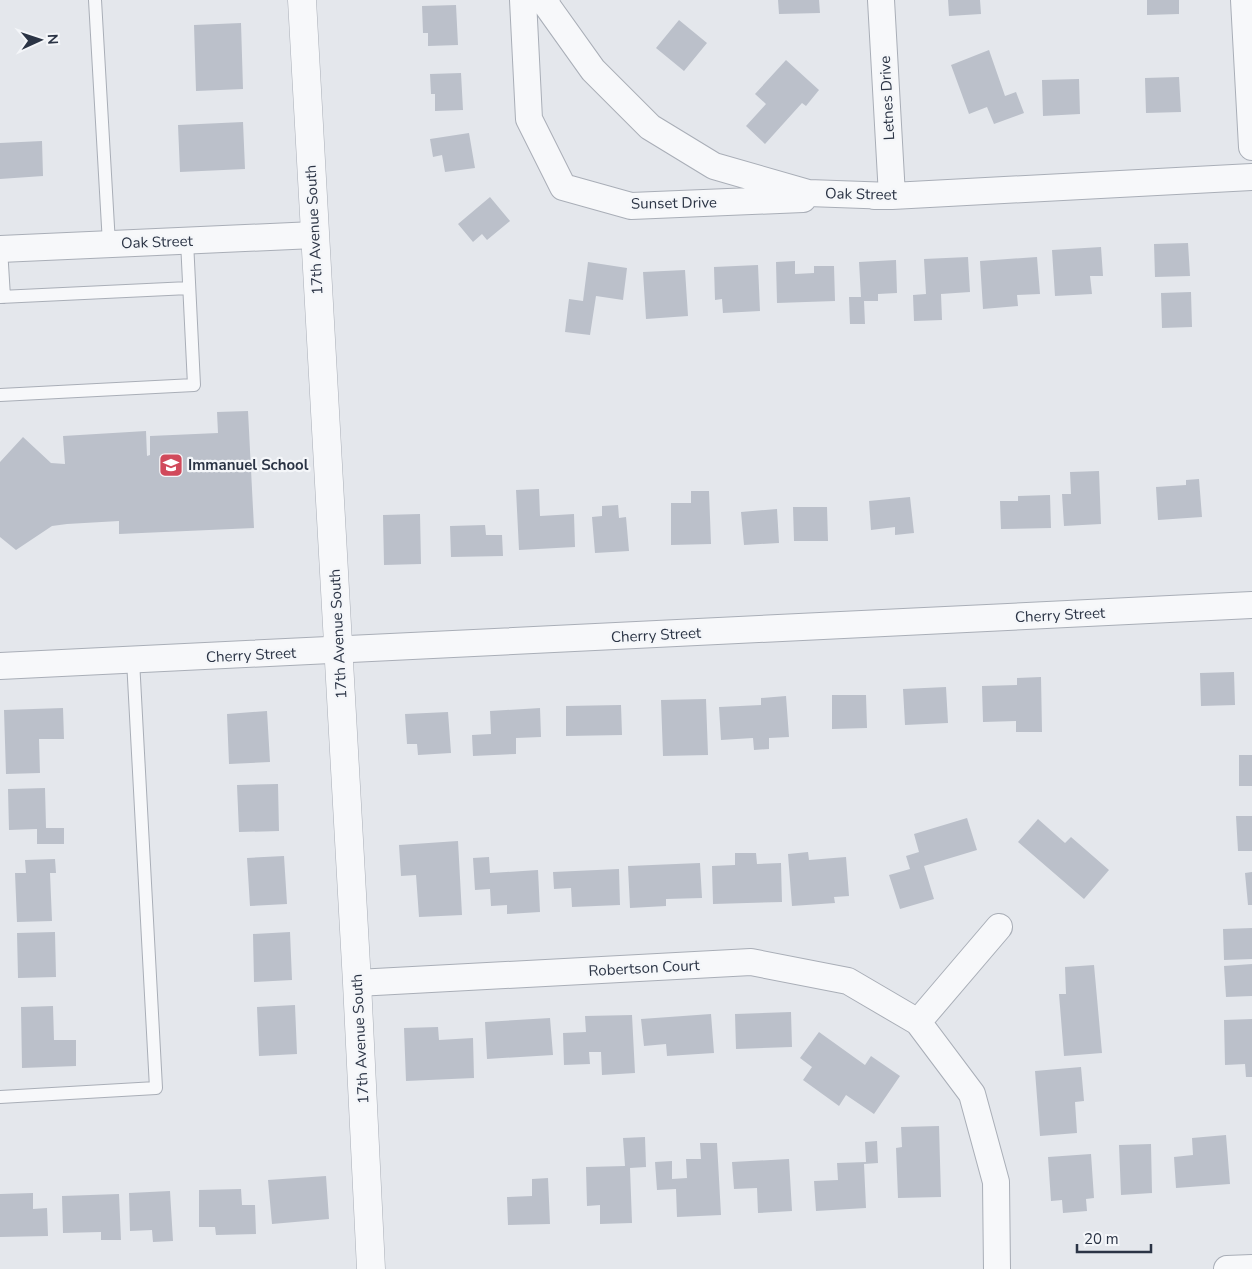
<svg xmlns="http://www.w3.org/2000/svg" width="1252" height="1269" viewBox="0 0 1252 1269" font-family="'Nunito Sans',sans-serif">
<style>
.building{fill:#bbc0ca}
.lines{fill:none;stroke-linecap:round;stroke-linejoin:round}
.service-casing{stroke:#a9aeb7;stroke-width:14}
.minor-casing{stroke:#a9aeb7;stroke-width:28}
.tertiary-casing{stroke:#a9aeb7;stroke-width:29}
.service{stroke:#f7f8fa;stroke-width:12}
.minor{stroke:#f7f8fa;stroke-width:26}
.tertiary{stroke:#f7f8fa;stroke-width:28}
.labels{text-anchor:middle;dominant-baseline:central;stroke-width:4.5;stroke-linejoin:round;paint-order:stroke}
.street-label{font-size:15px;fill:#2b3445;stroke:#f4f6f9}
.poi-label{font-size:15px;font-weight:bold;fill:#2b3445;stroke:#f4f6f9;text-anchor:start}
</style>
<rect width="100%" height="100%" fill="#e4e7ec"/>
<path class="building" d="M778,0H819L820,13L779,14Z
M948,0H980L981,14L949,16Z
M1147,0H1179V14L1147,15Z
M456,5L458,45L428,46V33H423L422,6Z
M679,20L707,43L684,71L656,48Z
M241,23L243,89L196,91L194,25Z
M989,50L1005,96L1016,92L1024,113L994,124L987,107L969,114L951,65Z
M786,60L819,90L806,106L802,103L765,144L746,126L766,104L755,94Z
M461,73L463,110L435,111V94H431L430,74Z
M1179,77L1181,112L1146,113L1145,78Z
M1079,79L1080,114L1043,116L1042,80Z
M243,122L245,169L180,172L178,125Z
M469,133L475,168L445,172L442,155L433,157L430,139Z
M42,141L43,176L0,179V143Z
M490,197L510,221L487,240L482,234L473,242L458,224Z
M1188,243L1190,276L1155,277L1154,244Z
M1101,247L1103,276H1090L1092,294L1055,296L1052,250Z
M968,257L970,292L941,294L942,320L914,321L913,295L926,294L924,259Z
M1037,257L1040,294L1017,295L1018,306L983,309L980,261Z
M896,260L897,293L878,294V301H864L865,324H850L849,297H861L859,262Z
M795,261V274L814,273V266H834L835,301L777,303L776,262Z
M588,262L627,268L623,300L596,296L590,335L565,332L569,299L583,301Z
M758,265L760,311L723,313L722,299L715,300L714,267Z
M685,270L688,316L646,319L643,272Z
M1191,292L1192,327L1162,328L1161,293Z
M248,411L254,528L119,534V521L67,524L52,526L16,550L0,537V462L23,437L51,463L65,464L63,436L146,431L147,456L150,455V436L218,433L217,412Z
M1099,471L1101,524L1064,526L1062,494H1071L1070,472Z
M1199,479L1202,517L1158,520L1156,487L1186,485V480Z
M539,489L540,516L574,514L575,547L519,550L516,490Z
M691,491H709L711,544L671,545V503H691Z
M1050,495L1051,528L1001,529L1000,501H1018V496Z
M910,497L914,533L895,535V527L871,530L869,501Z
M618,505L619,518L626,517L629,551L595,553L592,517L602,516V506Z
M793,507H827L828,541H794Z
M777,509L779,543L744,545L741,512Z
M420,514L421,564L384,565L383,515Z
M485,525L486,535H502L503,556L451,557L450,526Z
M1234,672L1235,705L1201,706L1200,673Z
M1041,677L1042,732H1016V721L983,722L982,686L1017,685V678Z
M946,687L948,723L905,725L903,689Z
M832,695H866L867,728L832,729Z
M786,696L789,737L769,738V749L754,750L753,738L721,740L719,707L761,705V698Z
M706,699L708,755L663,756L661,700Z
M621,705L622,735L566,736V706Z
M63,708L64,739H39L40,773L6,774L4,710Z
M540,708L541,737L516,738V754L473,756L472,735L491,734L490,711Z
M267,711L270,762L229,764L227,714Z
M448,712L451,753L418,755L417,744H407L405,714Z
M1239,755H1252V786H1239Z
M278,784L279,831L239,832L237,785Z
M45,788L46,828H64V844H37V829L9,830L8,789Z
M1236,816H1252V851H1238Z
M967,818L977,850L924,866L934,899L900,909L889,875L910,869L906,856L919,852L914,834Z
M1038,819L1065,843L1071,837L1109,870L1084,899L1018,842Z
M458,841L462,915L419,917L416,875L401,876L399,845Z
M808,852L809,860L846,857L849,896L834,897L835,903L792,906L788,854Z
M735,853H756L757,864L781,863L782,902L713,904L712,866L735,865Z
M284,856L287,904L250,906L247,858Z
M489,857L490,873L538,870L540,912L507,914V905L491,906L490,889L475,890L473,858Z
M55,859L56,873H50L52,921L17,922L15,873H26L25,860Z
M700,863L702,898L666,899V906L630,908L628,866Z
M619,869L620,905L572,907L571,888L554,889L553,872Z
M1252,872V905H1248L1245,873Z
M1252,928V959L1224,960L1223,929Z
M55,932L56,977L18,978L17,933Z
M290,932L292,980L254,982L253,934Z
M1252,964V996L1226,997L1224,966Z
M1094,965L1102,1053L1064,1056L1059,994H1066L1065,967Z
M295,1005L297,1054L259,1056L257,1007Z
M53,1006L54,1040H76V1066L22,1068L21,1007Z
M791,1012L792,1047L736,1049L735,1014Z
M711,1014L714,1053L667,1056L666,1044L644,1046L641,1019Z
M632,1015L635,1073L602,1075L601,1052H589L590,1064L564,1065L563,1033L586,1032L585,1016Z
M550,1018L553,1055L487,1059L485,1022Z
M1252,1019V1077H1246L1245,1064L1225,1065L1224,1020Z
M438,1027L439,1040L473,1038L474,1078L406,1081L404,1028Z
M819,1032L865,1065L871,1056L900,1076L874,1114L846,1095L839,1106L803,1080L812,1067L800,1058Z
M1081,1067L1084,1101L1075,1102L1077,1133L1040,1136L1035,1071Z
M939,1126L941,1197L898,1198L896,1148L902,1147L901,1127Z
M1226,1135L1230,1184L1176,1188L1174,1157L1193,1155L1192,1138Z
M645,1137L646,1167L630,1168L632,1223L600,1224V1205L587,1206L586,1167L625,1166L623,1138Z
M877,1141L878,1163L864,1164L866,1208L816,1211L814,1181L838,1180L837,1163L866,1162L865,1142Z
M700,1143H717L721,1215L677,1217L676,1189L657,1190L655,1162L672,1161V1179L687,1178L686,1159H701Z
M1151,1144L1152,1193L1121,1195L1119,1145Z
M1091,1154L1094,1198L1086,1199L1087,1211L1063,1213L1062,1200L1051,1201L1048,1157Z
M789,1159L792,1211L758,1213L757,1188L734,1189L732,1162Z
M326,1176L329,1219L272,1224L268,1180Z
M548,1178L550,1224L508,1225L507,1197L532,1196V1179Z
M241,1189L242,1205H255L256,1234L216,1235L215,1227H199V1190Z
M170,1191L173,1241L153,1242L152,1230L130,1231L129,1193Z
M33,1193V1209L47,1208L48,1236L0,1237V1194Z
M119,1194L121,1240H101V1232L63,1233L62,1196Z"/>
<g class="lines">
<g class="service-casing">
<path id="service" d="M95,0L109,244
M1,248L4,297
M0,297L189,288
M0,395L194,385L187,241
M0,1097L156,1088L133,660"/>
</g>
<g class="minor-casing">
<path id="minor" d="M523,0L529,119L563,187L631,206L803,199
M546,0L548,7L593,70L650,127L714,166L808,193L892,196L1252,177
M1244,0L1252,147
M874,196H892L881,0
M0,249L314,235
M0,666L1252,605
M357,983L751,962L848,981L918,1022
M997,1269L996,1182L972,1094L918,1022L999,927
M1227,1269L1252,1268"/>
</g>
<g class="tertiary-casing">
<path id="tertiary" d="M302,0L357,983L371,1269"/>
</g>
<use href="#service" class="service"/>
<use href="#minor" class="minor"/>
<use href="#tertiary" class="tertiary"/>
</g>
<defs>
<g id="school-square" transform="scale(1.25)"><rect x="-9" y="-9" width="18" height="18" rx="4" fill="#d1495b" stroke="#f4f6f9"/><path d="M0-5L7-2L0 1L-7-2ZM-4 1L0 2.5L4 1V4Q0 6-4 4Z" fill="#fff"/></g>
</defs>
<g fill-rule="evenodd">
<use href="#school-square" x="171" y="465"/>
</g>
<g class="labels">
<g class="street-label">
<text transform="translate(887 98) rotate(-93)">Letnes Drive</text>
<text transform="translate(861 194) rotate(1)">Oak Street</text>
<text transform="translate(674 203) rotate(-1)">Sunset Drive</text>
<text transform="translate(314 230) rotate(-93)">17th Avenue South</text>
<text transform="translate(157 242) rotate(-2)">Oak Street</text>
<text transform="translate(1060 615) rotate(-3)">Cherry Street</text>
<text transform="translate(338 634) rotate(-93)">17th Avenue South</text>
<text transform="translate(656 635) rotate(-3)">Cherry Street</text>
<text transform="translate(251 655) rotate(-3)">Cherry Street</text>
<text transform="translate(644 968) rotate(-3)">Robertson Court</text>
<text transform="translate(360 1039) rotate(-93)">17th Avenue South</text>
</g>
<g class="poi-label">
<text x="188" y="465">Immanuel School</text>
</g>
</g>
<g transform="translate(40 40) rotate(87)" stroke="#f4f6f9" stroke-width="4" paint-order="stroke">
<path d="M0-4L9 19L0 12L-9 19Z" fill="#2b3445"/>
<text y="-8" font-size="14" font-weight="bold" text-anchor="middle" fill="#2b3445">N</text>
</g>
<path d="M1077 1244v8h74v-8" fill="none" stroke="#2b3445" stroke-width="2.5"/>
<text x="1084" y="1244" font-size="15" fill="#2b3445" stroke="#f4f6f9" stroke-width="4" paint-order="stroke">20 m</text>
</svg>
